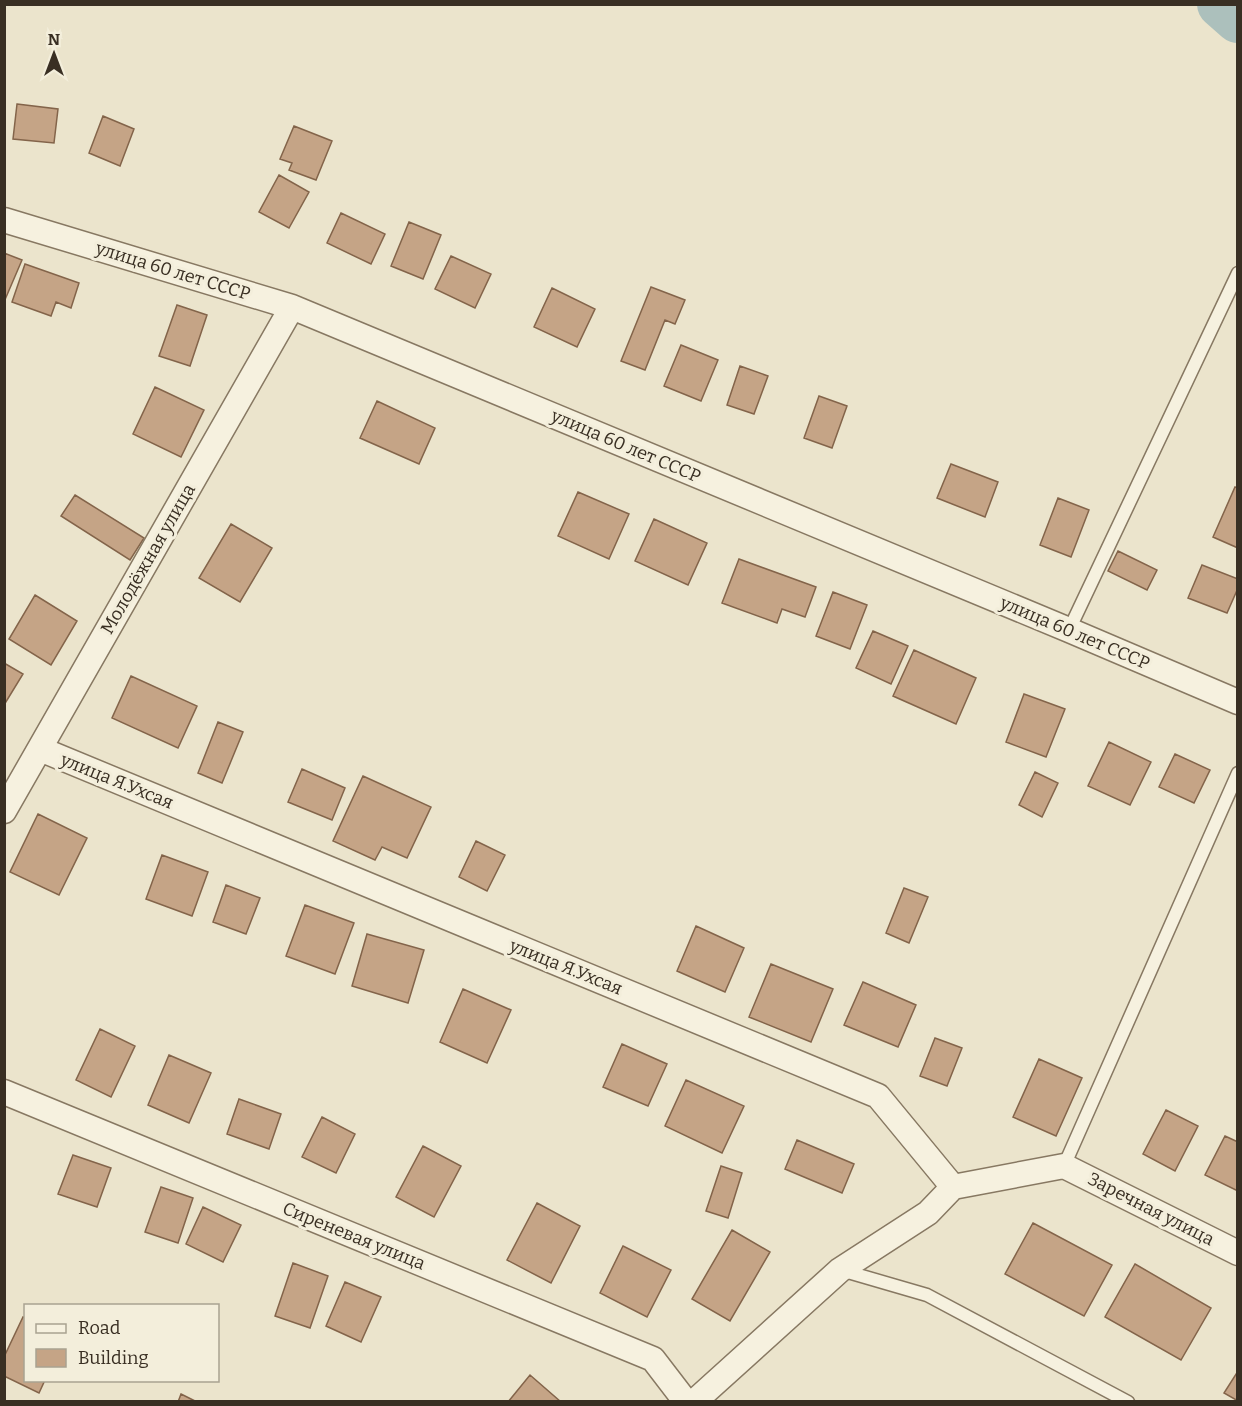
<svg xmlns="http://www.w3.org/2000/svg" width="1242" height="1406" viewBox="0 0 1242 1406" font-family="Bitter,serif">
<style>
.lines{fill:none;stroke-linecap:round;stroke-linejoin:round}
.river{stroke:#acc0bc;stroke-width:48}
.building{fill:#c5a486;stroke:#83644a;stroke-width:1.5}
.service-casing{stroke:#877862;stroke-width:15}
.minor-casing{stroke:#877862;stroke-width:27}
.service{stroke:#f6f1df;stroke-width:12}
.minor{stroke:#f6f1df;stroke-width:24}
.labels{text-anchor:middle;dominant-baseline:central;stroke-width:6;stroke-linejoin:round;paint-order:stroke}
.street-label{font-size:18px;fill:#392f23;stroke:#f3eedb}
</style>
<rect width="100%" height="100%" fill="#ebe4cc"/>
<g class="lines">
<path class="river" d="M1221,4L1238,19"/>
</g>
<path class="building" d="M17,104L58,109L54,143L13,139Z
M103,116L134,129L120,166L89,153Z
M294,126L332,141L316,180L289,170L292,163L280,159Z
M279,175L309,192L289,228L259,212Z
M341,213L385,234L371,264L327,243Z
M409,222L441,235L423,279L391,266Z
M4,253L22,260L4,302Z
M451,256L491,274L475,308L435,289Z
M25,264L79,283L71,308L56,302L51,316L12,302Z
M651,287L685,300L675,324L665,320L645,370L621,361Z
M552,288L595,309L577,347L534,327Z
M177,305L207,315L190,366L159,356Z
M681,345L718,360L701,401L664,386Z
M740,366L768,376L754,414L727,405Z
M155,387L204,410L181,457L133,434Z
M819,396L847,406L832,448L804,438Z
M377,401L435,428L419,464L360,438Z
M951,464L998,482L985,517L937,498Z
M1235,487L1238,488V548L1213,537Z
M578,492L629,514L609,559L558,536Z
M75,495L144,538L130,560L61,516Z
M1058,498L1089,510L1071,557L1040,545Z
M654,519L707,543L688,585L635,561Z
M231,524L272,548L240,602L199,578Z
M1118,551L1157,570L1147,590L1108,571Z
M739,559L816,587L805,617L782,609L777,623L722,603Z
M1202,565L1238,579V588L1227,613L1188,598Z
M833,592L867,605L850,649L816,636Z
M35,595L77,621L51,665L9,639Z
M873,631L908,646L891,684L856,668Z
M914,650L976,678L956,724L893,696Z
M4,663L23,674L4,705Z
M131,676L197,706L178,748L112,718Z
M1024,694L1065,709L1046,757L1006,742Z
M218,722L243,732L222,783L198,773Z
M1109,742L1151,762L1130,805L1088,786Z
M1175,754L1210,770L1194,803L1159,787Z
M302,769L345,788L332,820L288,802Z
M1035,772L1058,783L1042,817L1019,805Z
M363,776L431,807L407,858L382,847L375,860L333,841Z
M38,814L87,838L59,895L10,872Z
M476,841L505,855L487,891L459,877Z
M162,855L208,872L192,916L146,899Z
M226,885L260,898L246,934L213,922Z
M904,888L928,897L909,943L886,933Z
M305,905L354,923L335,974L286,956Z
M696,926L744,948L725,992L677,971Z
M367,934L424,950L408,1003L352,986Z
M771,964L833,989L811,1042L749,1017Z
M863,982L916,1005L898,1047L844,1025Z
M463,989L511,1010L487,1063L440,1042Z
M100,1029L135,1046L111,1097L76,1080Z
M935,1038L962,1048L947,1086L920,1076Z
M622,1044L667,1064L648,1106L603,1087Z
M169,1055L211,1073L189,1123L148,1105Z
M1039,1059L1082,1078L1056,1136L1013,1117Z
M686,1080L744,1106L722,1153L665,1126Z
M239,1099L281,1114L269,1149L227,1134Z
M1166,1110L1198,1126L1175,1171L1143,1154Z
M322,1117L355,1134L336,1173L302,1157Z
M1225,1136L1238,1142V1191L1205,1175Z
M797,1140L854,1164L842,1193L785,1169Z
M423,1146L461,1166L434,1217L396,1197Z
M73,1155L111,1168L97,1207L58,1194Z
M721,1166L742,1173L728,1218L706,1211Z
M161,1187L193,1198L178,1243L145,1232Z
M537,1203L580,1226L551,1283L507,1260Z
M203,1207L241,1225L223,1262L186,1244Z
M1033,1223L1112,1265L1084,1316L1005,1274Z
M732,1230L770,1252L730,1321L692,1299Z
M623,1246L671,1270L647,1317L600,1293Z
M293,1263L328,1276L310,1328L275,1316Z
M1135,1264L1211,1308L1181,1360L1105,1317Z
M345,1282L381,1297L361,1342L326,1326Z
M23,1317L26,1318V1380H45L39,1393L4,1376V1357Z
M1238,1371V1401L1224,1393Z
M530,1375L561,1402H508Z
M181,1394L197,1402H178Z"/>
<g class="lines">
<g class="service-casing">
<path id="service" d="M1069,630L1238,273
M1064,1166L1238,773
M841,1270L927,1295L1128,1402"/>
</g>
<g class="minor-casing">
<path id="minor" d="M4,220L292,307L1069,630L1238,702
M40,749L878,1096L953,1187L1064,1166L1238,1253
M4,811L292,307
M4,1092L653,1359L686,1402
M694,1402L840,1270L928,1213L953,1187"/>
</g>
<use href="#service" class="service"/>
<use href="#minor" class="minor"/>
</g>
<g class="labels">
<g class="street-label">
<text transform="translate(173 271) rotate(17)">улица 60 лет СССР</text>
<text transform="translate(626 446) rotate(23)">улица 60 лет СССР</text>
<text transform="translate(148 559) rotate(-60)">Молодёжная улица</text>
<text transform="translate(1075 633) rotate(23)">улица 60 лет СССР</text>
<text transform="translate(117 781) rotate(22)">улица Я.Ухсая</text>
<text transform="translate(566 967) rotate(22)">улица Я.Ухсая</text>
<text transform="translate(1151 1209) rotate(27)">Заречная улица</text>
<text transform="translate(354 1236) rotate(22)">Сиреневая улица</text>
</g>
</g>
<rect width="1242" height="1406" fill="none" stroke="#392f23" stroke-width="12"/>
<rect x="24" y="1304" width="195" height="78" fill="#f3eedb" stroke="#a9a291" stroke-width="1.5"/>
<rect x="36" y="1324" width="30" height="9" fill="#f6f1df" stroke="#a9a291" stroke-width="1.5"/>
<text x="78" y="1334" font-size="18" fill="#392f23">Road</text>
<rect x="36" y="1349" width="30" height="18" fill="#c5a486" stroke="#a9a291" stroke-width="1.5"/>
<text x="78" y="1364" font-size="18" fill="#392f23">Building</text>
<g transform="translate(54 54)" stroke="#f3eedb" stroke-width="4.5" paint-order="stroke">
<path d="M0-4.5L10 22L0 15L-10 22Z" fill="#392f23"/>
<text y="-9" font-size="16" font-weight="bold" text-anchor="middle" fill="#392f23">N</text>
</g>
</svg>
